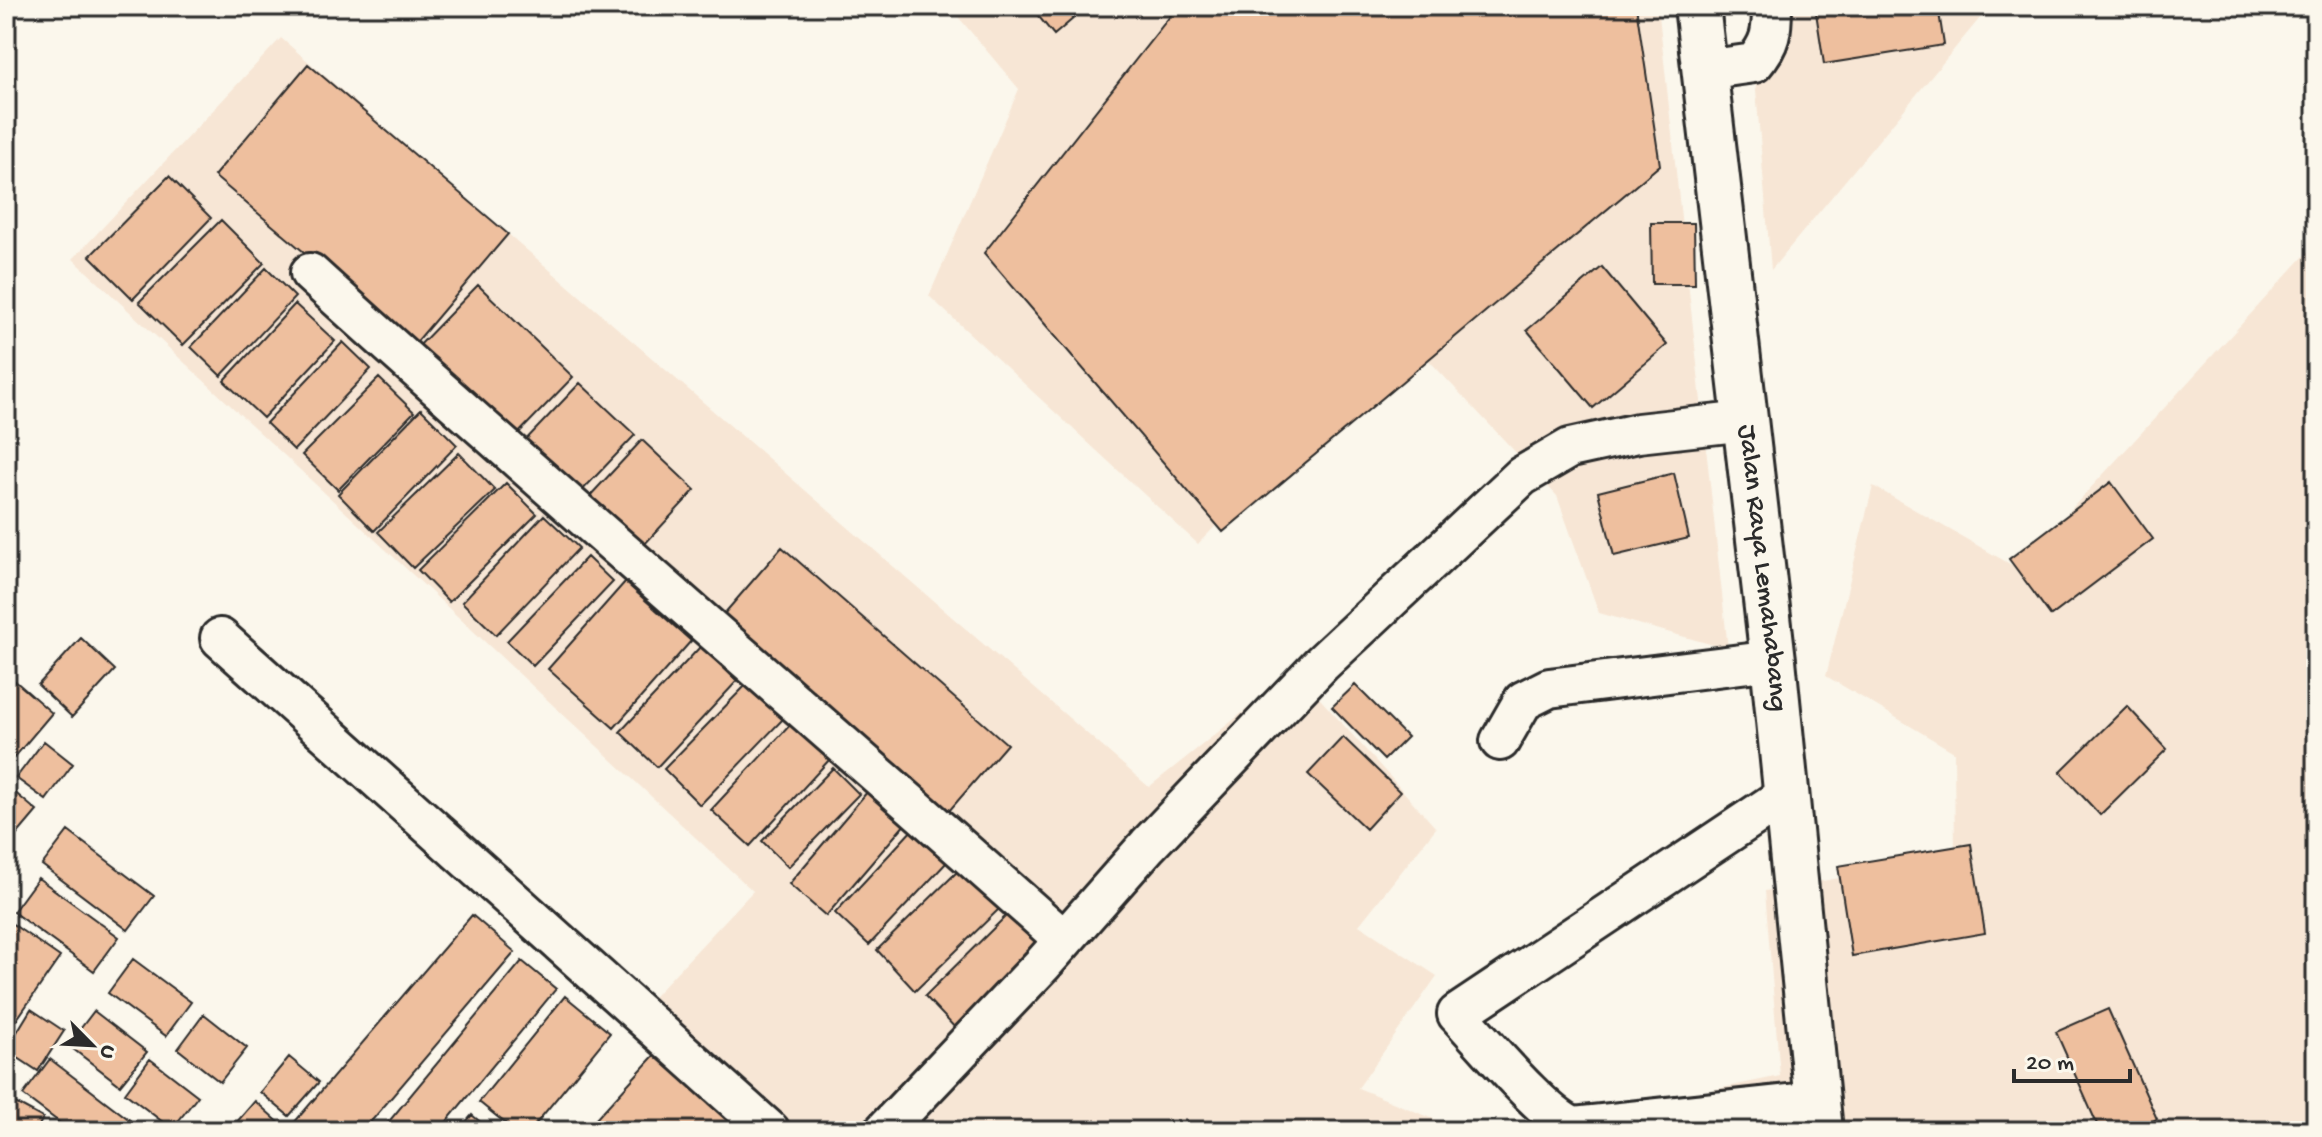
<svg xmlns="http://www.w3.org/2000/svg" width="2322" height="1137" viewBox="0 0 2322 1137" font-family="'Gochi Hand',sans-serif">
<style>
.built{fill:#f7e6d5}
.building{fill:#eebf9e;stroke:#2b2b2b;stroke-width:2}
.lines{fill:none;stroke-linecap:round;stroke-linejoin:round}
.minor-casing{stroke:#2b2b2b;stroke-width:44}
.major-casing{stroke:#2b2b2b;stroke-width:50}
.minor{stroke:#fbf7ec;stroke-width:38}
.major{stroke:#fbf7ec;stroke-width:44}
.labels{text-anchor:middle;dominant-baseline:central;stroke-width:6;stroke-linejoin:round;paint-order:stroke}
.street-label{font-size:28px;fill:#2b2b2b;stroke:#fbf7ec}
</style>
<rect width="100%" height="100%" fill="#fbf7ec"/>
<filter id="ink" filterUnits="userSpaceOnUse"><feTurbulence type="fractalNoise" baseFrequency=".0125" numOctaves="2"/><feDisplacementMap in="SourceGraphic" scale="16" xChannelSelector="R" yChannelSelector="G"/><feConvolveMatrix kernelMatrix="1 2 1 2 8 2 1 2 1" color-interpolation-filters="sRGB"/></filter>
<g filter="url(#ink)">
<path class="built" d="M949,6H1658L1728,649L1599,613L1557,496L1404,334L1198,544L929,296L1019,89Z
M1749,6H1990L1771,270Z
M281,38L1149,787L1295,671L1436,828L1359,925L1437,976L1358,1088L1463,1131H610L671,1059L625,1027L753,891L73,259Z
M2316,243V1131H1687L1693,1094L1780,1076L1765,891L1955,858L1954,752L1826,676L1873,486L2017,568Z"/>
<path class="building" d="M1030,6H1088L1054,35Z
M1178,6H1636L1660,165L1223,532L984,253Z
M1815,6H1938L1944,45L1824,64Z
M308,64L508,234L414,345L214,176Z
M169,176L211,218L133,299L90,256Z
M221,220L264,263L183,345L139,302Z
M1651,223H1694L1695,284H1652Z
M1602,267L1667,345L1593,408L1527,330Z
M266,268L295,297L221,376L191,347Z
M478,285L573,377L509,443L414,351Z
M295,304L335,341L263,418L224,381Z
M343,342L371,369L294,450L266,423Z
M379,378L414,412L338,490L302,455Z
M580,383L635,435L575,498L519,447Z
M421,409L457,445L374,531L338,494Z
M642,440L695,490L641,548L587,499Z
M459,453L495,490L413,568L378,532Z
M1674,473L1689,538L1614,556L1598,492Z
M2111,482L2153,539L2051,616L2009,559Z
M506,483L537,514L449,602L418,570Z
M544,515L579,548L496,635L462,602Z
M782,547L1007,744L942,819L717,622Z
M587,557L613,582L533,666L507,641Z
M625,582L691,641L614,728L548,669Z
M81,638L115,670L72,717L38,685Z
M701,646L737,681L657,767L620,732Z
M6,673L52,713L14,758L6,752Z
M748,683L784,718L700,805L664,769Z
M1355,685L1407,737L1384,760L1332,707Z
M2127,706L2167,749L2100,815L2060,772Z
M792,723L830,759L750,846L711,810Z
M1343,737L1400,792L1366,829L1308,774Z
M44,741L73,764L46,800L16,778Z
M833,768L859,794L788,867L762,841Z
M6,785L37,811L10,843L6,839Z
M868,791L906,823L826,916L789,884Z
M913,829L947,862L869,945L835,913Z
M68,831L154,896L128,930L42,865Z
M1971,844L1985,933L1852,956L1838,866Z
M960,869L999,909L915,991L877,950Z
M38,878L119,937L94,971L13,912Z
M1009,913L1044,948L959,1032L925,996Z
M472,915L515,952L363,1131H287Z
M11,923L60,957L6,1035V930Z
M133,959L191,1002L166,1036L108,993Z
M522,961L556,989L439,1131H381Z
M565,996L610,1033L530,1131H515L479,1102Z
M31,1009L64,1031L38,1071L6,1050Z
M2108,1009L2157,1119L2130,1131H2100L2056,1032Z
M94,1011L147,1052L120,1085L68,1045Z
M204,1014L247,1048L220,1082L178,1049Z
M660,1049L748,1131H585Z
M289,1057L319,1082L289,1116L260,1092Z
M50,1059L131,1121L123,1131H71L23,1095Z
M150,1059L198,1096L172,1129L125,1093Z
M6,1098L43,1118L36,1131H6Z
M255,1101L283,1126L278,1131H229Z
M472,1115L491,1131H458Z
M1789,1127V1131H1709V1130Z"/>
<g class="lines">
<g class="minor-casing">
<path id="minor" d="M1705,70L1754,63C1771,43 1772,32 1772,6
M310,273C558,499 814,716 1064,940
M220,638L770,1131
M1500,741L1523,701L1549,688L1773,660
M1787,794L1457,1014C1482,1040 1544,1116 1574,1127L1817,1101
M884,1131L1042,965L1148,845L1321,664L1522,476L1570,448L1638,433L1746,421"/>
</g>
<g class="major-casing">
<g id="major">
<path id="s1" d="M1697,6L1773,660L1820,1131"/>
</g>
</g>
<use href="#minor" class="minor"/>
<use href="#major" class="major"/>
</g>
</g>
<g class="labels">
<g class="street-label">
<text stroke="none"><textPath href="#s1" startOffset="566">Jalan Raya Lemahabang</textPath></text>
</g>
</g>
<rect width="2322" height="1137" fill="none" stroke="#fbf7ec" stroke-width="32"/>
<rect x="16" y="16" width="2290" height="1105" fill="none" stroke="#2b2b2b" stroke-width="3" filter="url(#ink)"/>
<g transform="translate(92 1045) rotate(114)" stroke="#fbf7ec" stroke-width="6" paint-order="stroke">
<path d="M0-6L14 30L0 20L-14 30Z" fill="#2b2b2b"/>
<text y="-12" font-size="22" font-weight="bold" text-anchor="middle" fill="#2b2b2b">U</text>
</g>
<path d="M2014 1069v12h116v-12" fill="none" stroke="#2b2b2b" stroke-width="4"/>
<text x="2026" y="1069" font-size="24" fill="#2b2b2b" stroke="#fbf7ec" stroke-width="6" paint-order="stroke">20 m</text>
</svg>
